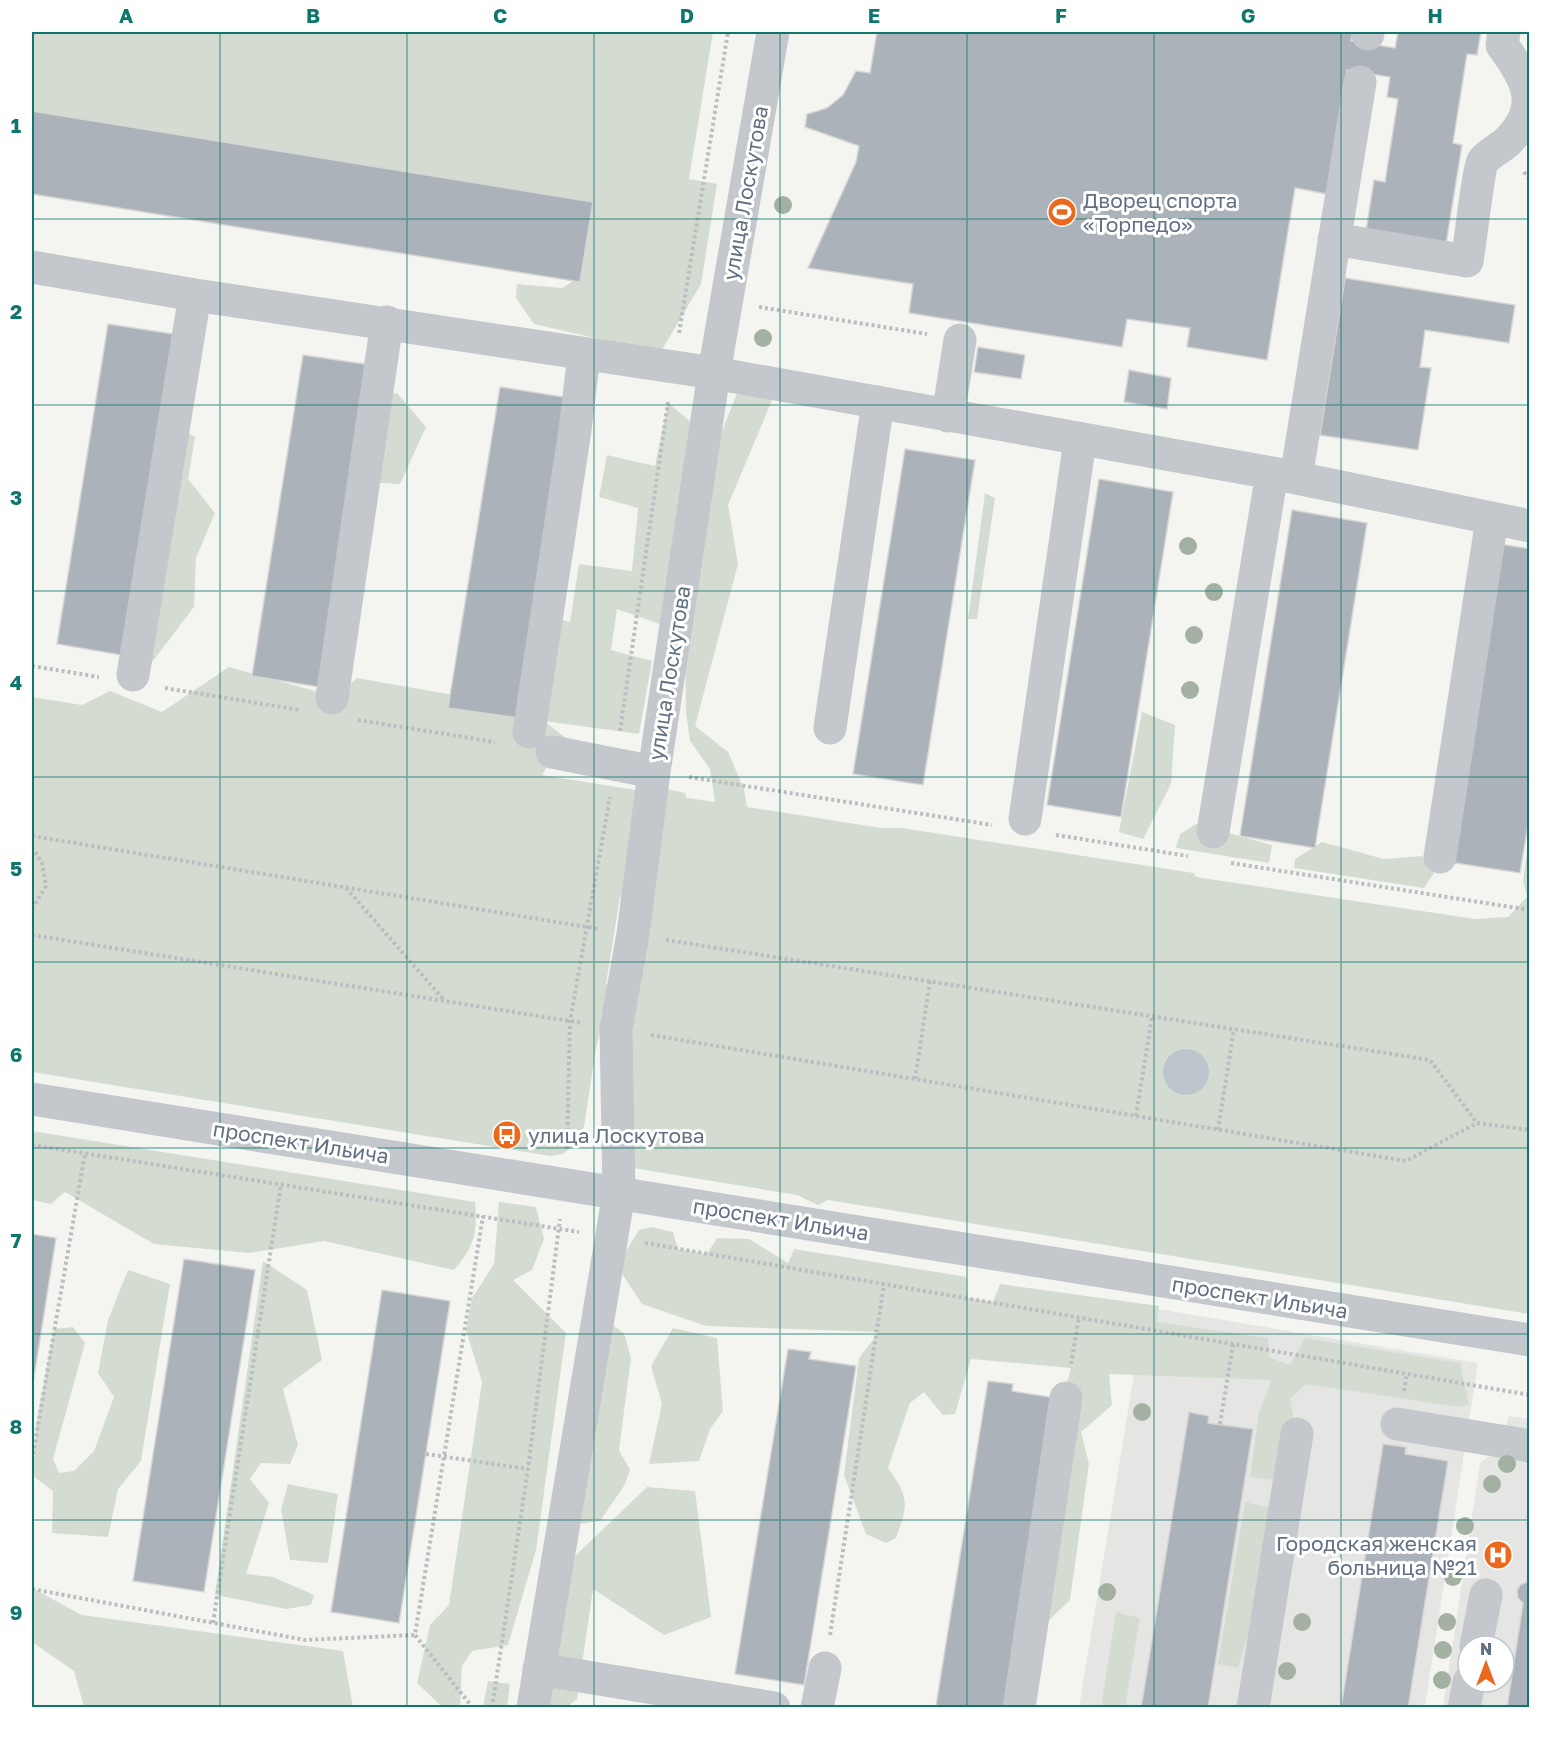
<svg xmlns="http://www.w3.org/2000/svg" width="1561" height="1739" viewBox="0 0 1561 1739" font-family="'Golos Text',sans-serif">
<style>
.built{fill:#e5e6e4;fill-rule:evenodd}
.green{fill:#d4dcd2;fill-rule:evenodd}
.water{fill:#bdc6cd}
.building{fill:#acb2b9;stroke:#d6d6d4;stroke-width:1.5}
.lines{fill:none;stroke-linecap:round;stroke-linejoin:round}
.path{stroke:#bbbdc0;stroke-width:4;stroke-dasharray:3 3;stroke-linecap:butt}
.minor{stroke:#c4c7cb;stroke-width:33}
.tree{fill:#a4b1a2}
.grid{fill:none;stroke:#0f766e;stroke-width:1.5;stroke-opacity:0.55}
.labels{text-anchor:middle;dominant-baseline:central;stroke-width:6;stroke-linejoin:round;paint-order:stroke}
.street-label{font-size:21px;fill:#627083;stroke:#fff}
.poi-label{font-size:21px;fill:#627083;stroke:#fff;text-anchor:start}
.neatline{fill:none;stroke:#0f766e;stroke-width:2}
.grid-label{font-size:20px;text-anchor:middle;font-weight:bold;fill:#0f766e}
</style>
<rect width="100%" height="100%" fill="#f4f5f1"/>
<path class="built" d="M1145,1307L1478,1363L1425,1707L1079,1708Z
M1509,1416L1529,1419V1707L1443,1708L1480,1463L1490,1456L1500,1441ZM1468,1646H1504V1682H1468Z"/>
<path class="green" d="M32,32H713L689,179L717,184L701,284L660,353L534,324L516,298L517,284L562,288L573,281L32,194Z
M738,391L773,398L728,505L738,564L695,726L728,752L744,789L747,807L881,828H902L1194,873L1196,877L1475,919L1508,917L1527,897L1523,881L1529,836V1314L828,1200L818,1205L797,1195L633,1168L616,1135L650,918L620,897L606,984L611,989L596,1048L584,1127L574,1145L563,1154L550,1156L32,1072V697L82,705L110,691L162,712L229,667L336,697L357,678L521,707L539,614L570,622L579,564L632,571L638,508L599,497L607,455L655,466L668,403L691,422L685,524ZM617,609L685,633L686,712L690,741L710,769L715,802L687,798L685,793L667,789L636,790L542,775L546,768L567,763L575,745L544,721L639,734L652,661L611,650Z
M397,393L426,427L400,484L380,483L370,396Z
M163,419L195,437L188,479L215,513L196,558L194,607L149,666Z
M985,493L995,498L977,619H968Z
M1142,712L1175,725L1171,784L1143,839L1119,832Z
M1196,824L1272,845L1269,863L1176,848L1180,834Z
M1322,842L1384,859L1422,856L1434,873L1424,888L1294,868L1295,859Z
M32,1131L475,1202C478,1232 474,1247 454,1270L324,1241L249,1253L154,1244L65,1192L51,1204L32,1200Z
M499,1202L536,1207L544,1239L532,1270L513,1280L566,1333L536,1550L508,1645L472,1651L462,1666L460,1707H442L417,1683L430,1625L449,1605L482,1382L466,1330L472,1298L494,1264Z
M651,1227L673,1232L678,1249L707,1254L717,1238L749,1239L788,1263L794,1249L967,1277L968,1298L993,1302L1000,1284L1159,1306L1157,1322L1268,1338L1270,1358L1290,1365L1305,1338L1460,1363L1469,1404L1458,1407L1306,1384L1290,1399L1294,1421L1275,1480L1250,1477L1259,1412L1272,1380L1109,1374L1112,1405L1081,1432L1089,1464L1070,1600L1038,1631L1060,1408L1071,1368L971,1359L955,1414L943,1415L924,1392L910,1403L888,1468C910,1498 908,1505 896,1538L886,1543L866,1534L844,1475L859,1358L879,1332L706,1326L642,1304L617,1266L639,1230Z
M263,1261L307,1290L322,1360L283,1389L298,1445L290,1464L261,1463L250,1479L269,1503L246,1574L273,1577L314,1595L311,1605L286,1609L215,1595Z
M128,1270L170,1284L141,1461L118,1489L108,1537L52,1533L53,1491L33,1476L36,1426L54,1329L73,1327L85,1343L53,1459L59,1473L74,1471L94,1451L114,1397L98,1373L108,1320Z
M609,1323L624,1333L631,1358L619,1450L630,1470L624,1486L600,1521L580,1524Z
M673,1328L717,1338L723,1411L710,1429L699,1461L649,1464L662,1404L651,1366Z
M288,1484L338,1494L328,1563L290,1560L281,1509Z
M647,1487L695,1491L711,1617L664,1635L593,1589L577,1699L567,1707L544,1708L575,1556Z
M1245,1502L1286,1512L1238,1668L1218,1664Z
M32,1588L82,1615L343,1651L353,1707H84L74,1671L32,1642Z
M1116,1612L1140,1618L1125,1707H1101Z
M488,1681L510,1684L507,1707H483Z"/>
<path class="water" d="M1163 1072a23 23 0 1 1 46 0a23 23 0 1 1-46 0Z"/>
<path class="building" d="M877,32H1353L1351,41L1395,48L1398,32H1481L1477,55L1467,54L1453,143L1462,145L1446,244L1366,231L1374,180L1385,182L1398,99L1387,97L1390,77L1347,70L1327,194L1295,188L1267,360L1187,347L1190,328L1127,319L1122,347L909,313L913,284L808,268L856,162L859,146L805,127L807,114L827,108L843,95L856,71L870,73Z
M32,111L593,202L580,282L32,194Z
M1345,278L1515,305L1509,343L1425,330L1420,367L1431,368L1418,450L1320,435Z
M108,324L173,334L121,655L57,644Z
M978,347L1025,355L1021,379L974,372Z
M303,355L371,365L319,687L252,676Z
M1129,370L1171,378L1167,409L1124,402Z
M500,387L570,398L518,718L448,708Z
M905,449L975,460L923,785L853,774Z
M1099,479L1173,492L1121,817L1047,805Z
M1292,510L1367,523L1315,848L1240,836Z
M1500,544L1530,549V812L1520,873L1449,862Z
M32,1234L56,1238L32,1390Z
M184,1259L255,1270L204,1592L133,1581Z
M382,1290L450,1301L399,1623L331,1612Z
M788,1349L811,1352L809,1359L856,1366L804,1685L735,1674Z
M988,1381L1013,1384L1012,1391L1056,1398L1007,1708H943L936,1706Z
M1189,1412L1209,1416L1208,1423L1253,1429L1208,1708H1141Z
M1383,1444L1406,1447L1405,1454L1448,1461L1408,1708H1341Z
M1527,1582H1530V1708H1507L1523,1603L1518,1598L1517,1591L1520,1585Z"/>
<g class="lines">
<path class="path" d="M1524,172L1530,180
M759,307L927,334
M679,333L728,32
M32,666L99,677
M165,688L300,710
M358,720L495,742
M620,731L668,402
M689,777L992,825
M1056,835L1188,856
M32,836L599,929
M32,847L42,863L46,886L32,909
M1231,863L1530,910
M346,888L444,1000
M32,935L582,1023
M666,940L1430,1060L1477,1123L1530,1130
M651,1035L1406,1161L1477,1123
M915,1079L930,981
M1136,1116L1152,1016
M1218,1130L1234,1029
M32,1145L579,1232
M567,1149L570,1021L610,797
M645,1243L1530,1395
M1071,1364L1079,1317
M1404,1391L1407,1373
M1220,1424L1233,1344
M426,1454L528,1469
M32,1460L85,1153
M32,1589L305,1640L415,1635
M213,1623L281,1184
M830,1635L884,1284
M473,1708L415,1635L483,1216
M492,1708L528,1469L560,1219"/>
<path class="minor" d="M1368,34V32
M1334,239L1467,261C1470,246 1478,170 1483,161C1488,154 1501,148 1508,141C1543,106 1527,79 1502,45L1504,32
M32,267L195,295L714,373L1272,473L1530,526
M948,416L960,340
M1296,478L1360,82
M133,675L195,295
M332,698L387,322
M830,728L878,402
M529,732L575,430L584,355
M552,752L654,772
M1025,819L1080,441
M1213,832L1272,473
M1440,857L1492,519
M32,1099L1530,1340
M1397,1424L1530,1446
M1476,1646L1486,1595
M539,1669L774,1708
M533,1708L619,1193L616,1029L633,934L654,772L714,373L773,32
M817,1708L825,1668
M1019,1708L1066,1398
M1253,1708L1297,1434
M1464,1708L1469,1682"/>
</g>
<g class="tree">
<circle cx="783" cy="205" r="9"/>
<circle cx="763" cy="338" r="9"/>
<circle cx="1188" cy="546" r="9"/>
<circle cx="1214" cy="592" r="9"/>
<circle cx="1194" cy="635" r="9"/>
<circle cx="1190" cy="690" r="9"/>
<circle cx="1142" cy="1412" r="9"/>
<circle cx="1507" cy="1464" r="9"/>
<circle cx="1492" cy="1484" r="9"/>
<circle cx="1465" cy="1526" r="9"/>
<circle cx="1453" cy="1577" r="9"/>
<circle cx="1107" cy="1592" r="9"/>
<circle cx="1302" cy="1622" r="9"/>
<circle cx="1447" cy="1622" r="9"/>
<circle cx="1443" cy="1650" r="9"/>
<circle cx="1287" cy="1671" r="9"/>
<circle cx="1442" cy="1680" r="9"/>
</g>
<path class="grid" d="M220,32V1708M407,32V1708M594,32V1708M780,32V1708M967,32V1708M1154,32V1708M1341,32V1708M32,219H1530M32,405H1530M32,591H1530M32,777H1530M32,962H1530M32,1148H1530M32,1334H1530M32,1520H1530"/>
<defs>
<g id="stadium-disc" transform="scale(1.5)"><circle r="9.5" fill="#ea691c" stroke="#fff"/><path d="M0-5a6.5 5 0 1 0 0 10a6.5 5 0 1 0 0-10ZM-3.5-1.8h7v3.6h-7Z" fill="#fff"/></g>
<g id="bus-disc" transform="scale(1.5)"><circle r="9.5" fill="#ea691c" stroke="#fff"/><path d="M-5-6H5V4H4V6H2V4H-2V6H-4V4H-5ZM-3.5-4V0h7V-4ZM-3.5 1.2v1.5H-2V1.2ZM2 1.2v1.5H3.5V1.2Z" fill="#fff"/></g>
<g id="hospital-disc" transform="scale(1.5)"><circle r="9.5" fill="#ea691c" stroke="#fff"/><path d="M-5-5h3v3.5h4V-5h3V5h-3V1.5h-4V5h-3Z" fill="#fff"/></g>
</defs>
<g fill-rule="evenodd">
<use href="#stadium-disc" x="1062" y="212"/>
<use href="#bus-disc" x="507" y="1135"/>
<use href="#hospital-disc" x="1498" y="1555"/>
</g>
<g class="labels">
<g class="street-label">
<text transform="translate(745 193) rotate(-80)">улица Лоскутова</text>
<text transform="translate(669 673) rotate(-81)">улица Лоскутова</text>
<text transform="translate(301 1142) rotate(9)">проспект Ильича</text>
<text transform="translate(781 1219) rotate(9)">проспект Ильича</text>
<text transform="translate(1260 1297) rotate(9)">проспект Ильича</text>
</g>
<g class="poi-label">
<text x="1083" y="200">Дворец спорта<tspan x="1083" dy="24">«Торпедо»</tspan></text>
<text x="528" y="1135">улица Лоскутова</text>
<text x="1477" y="1543" text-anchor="end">Городская женская<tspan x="1477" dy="24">больница №21</tspan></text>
</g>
</g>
<rect width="1561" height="1739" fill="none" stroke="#ffffff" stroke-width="66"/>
<g transform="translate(1486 1664)"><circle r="28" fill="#ffffff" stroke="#c0c6cd" stroke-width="1.5"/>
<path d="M0-4.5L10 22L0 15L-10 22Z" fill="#ea691c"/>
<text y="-9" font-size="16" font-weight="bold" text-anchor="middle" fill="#627083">N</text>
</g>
<rect x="33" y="33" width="1495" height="1673" class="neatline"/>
<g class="grid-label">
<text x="126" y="23">A</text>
<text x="313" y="23">B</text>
<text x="500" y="23">C</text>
<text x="687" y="23">D</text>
<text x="874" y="23">E</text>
<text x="1061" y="23">F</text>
<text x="1248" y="23">G</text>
<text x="1435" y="23">H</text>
<text x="16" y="133">1</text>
<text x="16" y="319">2</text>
<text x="16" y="505">3</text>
<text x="16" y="690">4</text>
<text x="16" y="876">5</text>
<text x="16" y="1062">6</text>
<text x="16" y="1248">7</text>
<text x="16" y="1434">8</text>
<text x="16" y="1620">9</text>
</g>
</svg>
